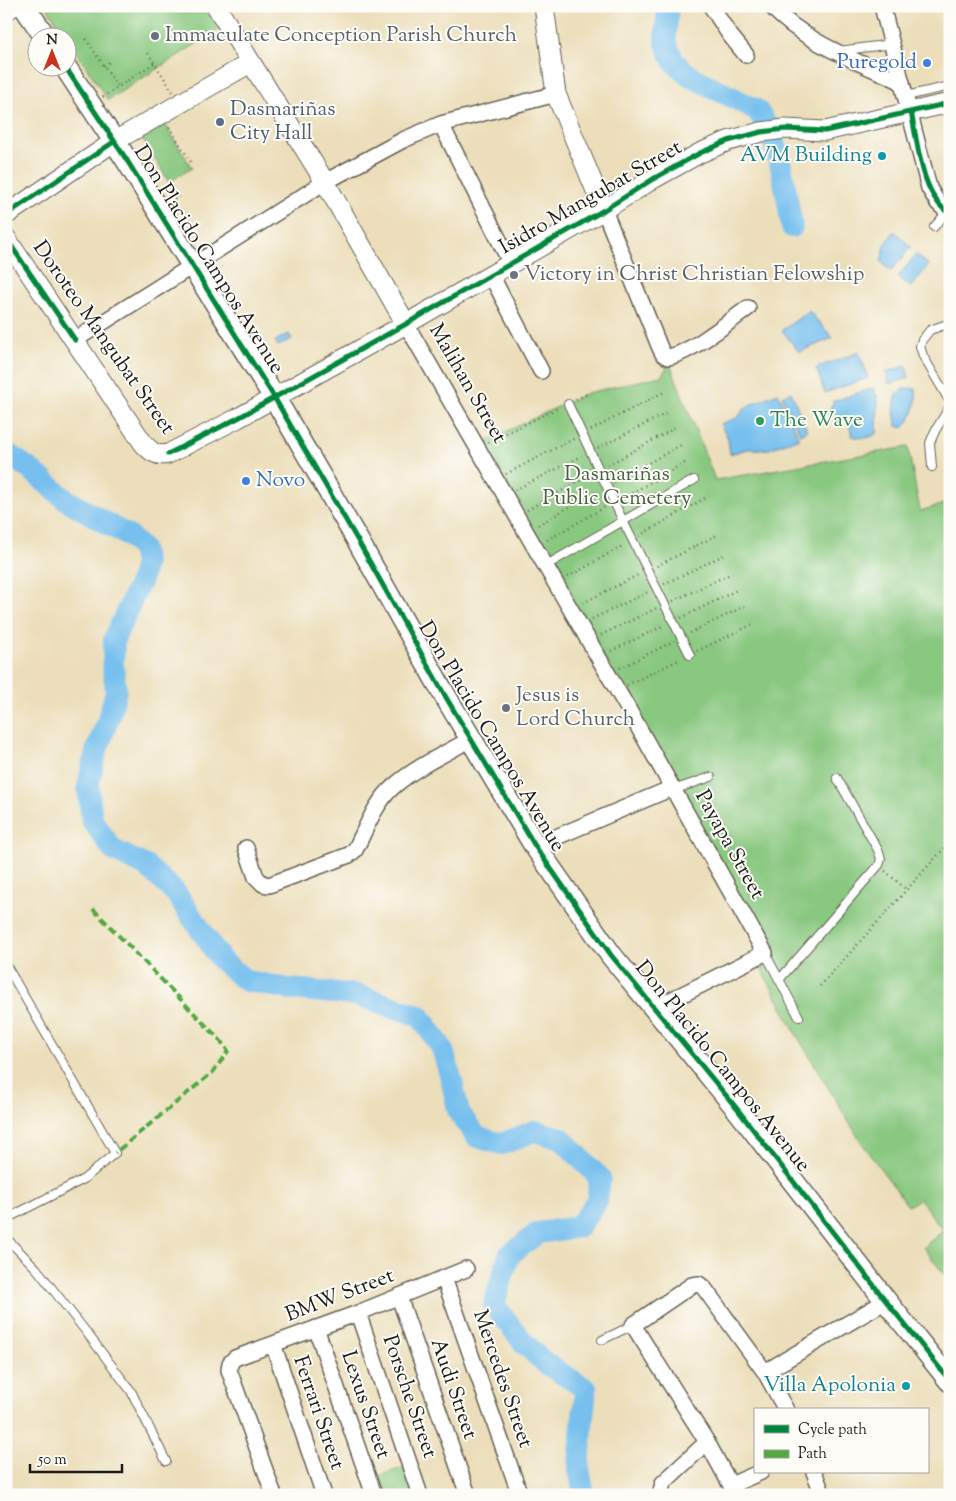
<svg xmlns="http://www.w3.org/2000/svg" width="956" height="1501" viewBox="0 0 956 1501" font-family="'Sorts Mill Goudy',serif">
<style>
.green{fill:#88c87f;stroke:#52724e}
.water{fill:#76bfee;stroke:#496e85}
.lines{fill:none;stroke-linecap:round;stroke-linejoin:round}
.river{stroke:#76bfee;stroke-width:22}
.service-casing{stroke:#656053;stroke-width:10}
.minor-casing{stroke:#656053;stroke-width:18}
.tertiary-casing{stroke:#656053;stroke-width:21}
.secondary-casing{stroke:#656053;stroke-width:24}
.path{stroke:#656053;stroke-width:2.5;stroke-dasharray:1 4;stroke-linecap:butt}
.service{stroke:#fff;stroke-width:8}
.minor{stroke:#fff;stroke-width:15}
.tertiary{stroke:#fff;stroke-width:19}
.secondary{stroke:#fff;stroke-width:21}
.quiet{stroke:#52a943;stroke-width:4;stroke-dasharray:8 4;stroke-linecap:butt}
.cycleway-casing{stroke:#fdfcf7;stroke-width:8}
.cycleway{stroke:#00873e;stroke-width:5}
.worship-dot{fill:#6b7280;stroke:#fdfcf7;stroke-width:2}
.shop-dot{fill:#3f7fe0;stroke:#fdfcf7;stroke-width:2}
.service-dot{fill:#5c6f8a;stroke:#fdfcf7;stroke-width:2}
.culture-dot{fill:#0f9aa8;stroke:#fdfcf7;stroke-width:2}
.leisure-dot{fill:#2e9e5b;stroke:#fdfcf7;stroke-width:2}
.labels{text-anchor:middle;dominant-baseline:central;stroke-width:4;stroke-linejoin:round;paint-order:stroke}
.worship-label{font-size:21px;fill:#5b616d;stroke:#fdfcf7;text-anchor:start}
.shop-label{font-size:21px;fill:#366cbe;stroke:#fdfcf7;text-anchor:end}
.service-label{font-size:21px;fill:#4e5e75;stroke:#fdfcf7;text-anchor:start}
.culture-label{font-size:21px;fill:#0d838f;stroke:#fdfcf7;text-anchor:end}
.street-label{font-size:21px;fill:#1c1c1c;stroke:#fdfcf7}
.leisure-label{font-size:21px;fill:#27864d;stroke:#fdfcf7;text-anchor:start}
.park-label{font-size:21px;fill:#476144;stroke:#fdfcf7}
</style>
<rect width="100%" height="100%" fill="#fdfcf7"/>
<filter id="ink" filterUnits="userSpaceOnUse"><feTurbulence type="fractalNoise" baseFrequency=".02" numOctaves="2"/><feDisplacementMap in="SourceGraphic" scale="10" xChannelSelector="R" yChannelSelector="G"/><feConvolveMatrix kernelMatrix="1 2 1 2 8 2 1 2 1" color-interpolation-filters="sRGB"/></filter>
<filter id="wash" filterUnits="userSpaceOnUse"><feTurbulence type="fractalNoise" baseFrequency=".0096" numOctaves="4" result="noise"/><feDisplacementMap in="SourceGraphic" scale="20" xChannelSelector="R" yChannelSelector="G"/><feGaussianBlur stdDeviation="1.12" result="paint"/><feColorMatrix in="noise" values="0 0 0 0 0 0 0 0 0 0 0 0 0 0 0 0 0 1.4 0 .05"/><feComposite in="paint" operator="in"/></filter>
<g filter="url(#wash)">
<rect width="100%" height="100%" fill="#ecdeba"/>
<path class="green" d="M46,6H210L223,27L108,100Z
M165,124L192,168L169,182L142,138Z
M670,364L715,480L908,447L920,511L950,502V1282L923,1247L943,1231L920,1199L908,1206L861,1142L796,1034L758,962L768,946L482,443L587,393L661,376Z
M409,1466L419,1495H385L378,1476Z"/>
<path class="water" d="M894,231L911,247L891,271L881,262L885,245Z
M916,254L929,265L911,287L898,277Z
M809,311L833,338L799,352L782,330Z
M289,334L292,339L278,346L275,341Z
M859,352L868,378L825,393L816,368Z
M906,366L909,378L889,384L886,372Z
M873,388L878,398L877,433C870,440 860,438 852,436L848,419C841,416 834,416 830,408L834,401Z
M910,388L916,389C918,403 913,418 903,428L897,426C893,415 894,405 897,394L903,389Z
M791,392L807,430L800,434L782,396Z
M778,393L799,438L769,449H747L730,454L728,438L720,424L737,418L747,406Z"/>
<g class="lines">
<path class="river" d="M668,6L665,41L674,62L690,76L757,110C781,143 785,188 792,227
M6,453L30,469L65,499L130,537L142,549L145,563L141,580L114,639L113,666L116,691L109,717L96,752L88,786L92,820L113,850L146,866L175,892L221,960L246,981L290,989L357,995L420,1016L442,1048L451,1078L459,1113L477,1137L502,1144L534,1131L561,1138L600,1178L597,1201L578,1227L538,1233L509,1255L494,1305L524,1343L545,1363L586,1389L582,1426L579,1469L584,1495"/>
</g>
</g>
<g filter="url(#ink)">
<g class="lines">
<g class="service-casing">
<path id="service" d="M839,51L892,44
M906,96L950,86
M934,227L947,212
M950,323L930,330L922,340L920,346L923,356L950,402
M568,404L623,521L690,655
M932,467L930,443L935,431L950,406
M545,566L694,480
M672,788H679L711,777
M765,953L799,1017
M6,965L115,1153L84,1179L6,1219
M779,980L879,865L881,859L878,850L837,778
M6,1241H9L36,1268L87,1333L131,1391L166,1461
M602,1340L633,1325"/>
</g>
<g class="minor-casing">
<path id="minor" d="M711,6L729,34L746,55
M771,6C803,42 859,62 902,82
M882,6L929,188L938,203L950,214
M441,124L511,264
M604,210L660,348L663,354L668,357C689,354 729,322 748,308
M491,275L541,371
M406,324L627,707L765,953L665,1003L656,1009
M75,340L325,182L403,140L441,124L556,94
M535,846L672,788
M246,848L256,877L263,884L269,885L349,855L355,850C366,829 375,803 393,787C414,768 446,753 471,739
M444,1278L520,1495
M399,1297L468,1495
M358,1313L420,1495
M316,1328L374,1495
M273,1344L324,1495
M765,1372L886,1301
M814,1472L823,1495
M731,1485L761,1472
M274,1495L229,1370L230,1363L235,1358L358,1313L466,1269
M660,1495L663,1483L707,1442
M736,1495L707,1442L633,1325L692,1285L699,1284L704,1288L765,1372L786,1410"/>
</g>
<g class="tertiary-casing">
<path id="tertiary" d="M216,6L325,182L406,324
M544,6L556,94L604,210
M6,11L13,6
M6,215L115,141L250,63
M6,238L143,443C150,451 157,457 168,454L238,418L406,324L604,210L653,179L700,153L728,141L761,132L785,129L825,131L950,103"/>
</g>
<g class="secondary-casing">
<path id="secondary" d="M24,6L46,38
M66,68L128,162L274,397L358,541L444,694L535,846L611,955L738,1110L886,1301L950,1381"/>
</g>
<path class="path" d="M86,39L118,87
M148,53L173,92
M104,66L112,60
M103,97L154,63
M169,127L191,162L193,161
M170,202L181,195
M576,399L587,394
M591,430L664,392
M488,442L560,407
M598,448L667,413
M608,465L675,428
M506,474L575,438
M614,482L681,445
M515,490L582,456
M623,498L688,461
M527,510L592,474
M538,525L598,491
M639,536L705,498
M547,540L607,506
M657,566L719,534
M568,577L624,545
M664,584L724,555
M673,601L732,573
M583,603L640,574
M681,618L739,589
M592,619L648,592
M690,633L745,606
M601,635L657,608
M611,651L665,625
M697,651L753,624
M620,668L674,641
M627,685L681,659
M885,871L907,890
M820,986L947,845"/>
<use href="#service" class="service"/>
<use href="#minor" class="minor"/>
<use href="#tertiary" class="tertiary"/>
<use href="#secondary" class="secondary"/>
<path class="quiet" d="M93,909L219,1039L228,1051L213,1072L115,1153"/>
<g class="cycleway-casing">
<path id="cycleway" d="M66,68L128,162L274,397L358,541L444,694L535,846L611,955L738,1110L886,1301L950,1381
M911,112C918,143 921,195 950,214
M6,215L115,141
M6,238L75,340
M168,454L238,418L406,324L604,210L653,179L700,153L728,141L761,132L785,129L825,131L950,103"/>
</g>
<use href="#cycleway" class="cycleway"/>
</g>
</g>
<g class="worship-dot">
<circle cx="155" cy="36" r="5"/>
<circle cx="514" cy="275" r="5"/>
<circle cx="506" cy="708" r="5"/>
</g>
<g class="shop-dot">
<circle cx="927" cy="63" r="5"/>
<circle cx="246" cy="481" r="5"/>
</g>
<circle class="service-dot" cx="220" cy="122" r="5"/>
<g class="culture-dot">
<circle cx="882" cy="156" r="5"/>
<circle cx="906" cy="1386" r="5"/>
</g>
<circle class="leisure-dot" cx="760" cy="421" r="5"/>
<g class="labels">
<g class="worship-label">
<text x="165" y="36">Immaculate Conception Parish Church</text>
<text x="524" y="275">Victory in Christ Christian Felowship</text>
<text x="516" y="696">Jesus is<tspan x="516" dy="24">Lord Church</tspan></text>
</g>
<g class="shop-label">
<text x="917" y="63">Puregold</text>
<text x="256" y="481" text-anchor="start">Novo</text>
</g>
<g class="service-label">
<text x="230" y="110">Dasmariñas<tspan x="230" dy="24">City Hall</tspan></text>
</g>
<g class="culture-label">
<text x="872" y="156">AVM Building</text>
<text x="896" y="1386">Villa Apolonia</text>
</g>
<g class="street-label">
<text transform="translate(591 198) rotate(-30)">Isidro Mangubat Street</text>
<text transform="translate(208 260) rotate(58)">Don Placido Campos Avenue</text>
<text transform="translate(103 338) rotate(55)">Doroteo Mangubat Street</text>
<text transform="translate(467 384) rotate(60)">Malihan Street</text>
<text transform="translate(491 737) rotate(59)">Don Placido Campos Avenue</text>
<text transform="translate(729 845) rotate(61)">Payapa Street</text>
<text transform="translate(722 1067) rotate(51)">Don Placido Campos Avenue</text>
<text transform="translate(340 1296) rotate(-21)">BMW Street</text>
<text transform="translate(502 1379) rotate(71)">Mercedes Street</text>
<text transform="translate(453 1389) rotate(71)">Audi Street</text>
<text transform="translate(409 1397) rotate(71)">Porsche Street</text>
<text transform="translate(365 1405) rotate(71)">Lexus Street</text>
<text transform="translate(318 1413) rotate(71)">Ferrari Street</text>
</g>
<g class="leisure-label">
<text x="770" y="421">The Wave</text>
</g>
<g class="park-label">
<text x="617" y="475">Dasmariñas<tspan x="617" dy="24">Public Cemetery</tspan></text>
</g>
</g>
<rect width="956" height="1501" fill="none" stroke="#fdfcf7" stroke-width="25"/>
<rect x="754" y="1408" width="175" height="65" fill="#fdfcf7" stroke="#a3a29f"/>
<rect x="764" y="1425" width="25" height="8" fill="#00873e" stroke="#a3a29f"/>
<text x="798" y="1434" font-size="15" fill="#1c1c1c">Cycle path</text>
<rect x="764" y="1450" width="25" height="8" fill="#52a943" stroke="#a3a29f"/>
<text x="798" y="1458" font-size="15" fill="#1c1c1c">Path</text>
<g transform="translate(52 52)"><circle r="24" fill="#fdfcf7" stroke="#a3a29f"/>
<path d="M0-4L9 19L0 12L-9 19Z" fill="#c8321e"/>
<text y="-8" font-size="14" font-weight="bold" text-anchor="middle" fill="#1c1c1c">N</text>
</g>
<path d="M30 1464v8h92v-8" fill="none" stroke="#1c1c1c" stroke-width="2.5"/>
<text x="38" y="1464" font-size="15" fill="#1c1c1c" stroke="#fdfcf7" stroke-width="4" paint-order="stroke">50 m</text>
</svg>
